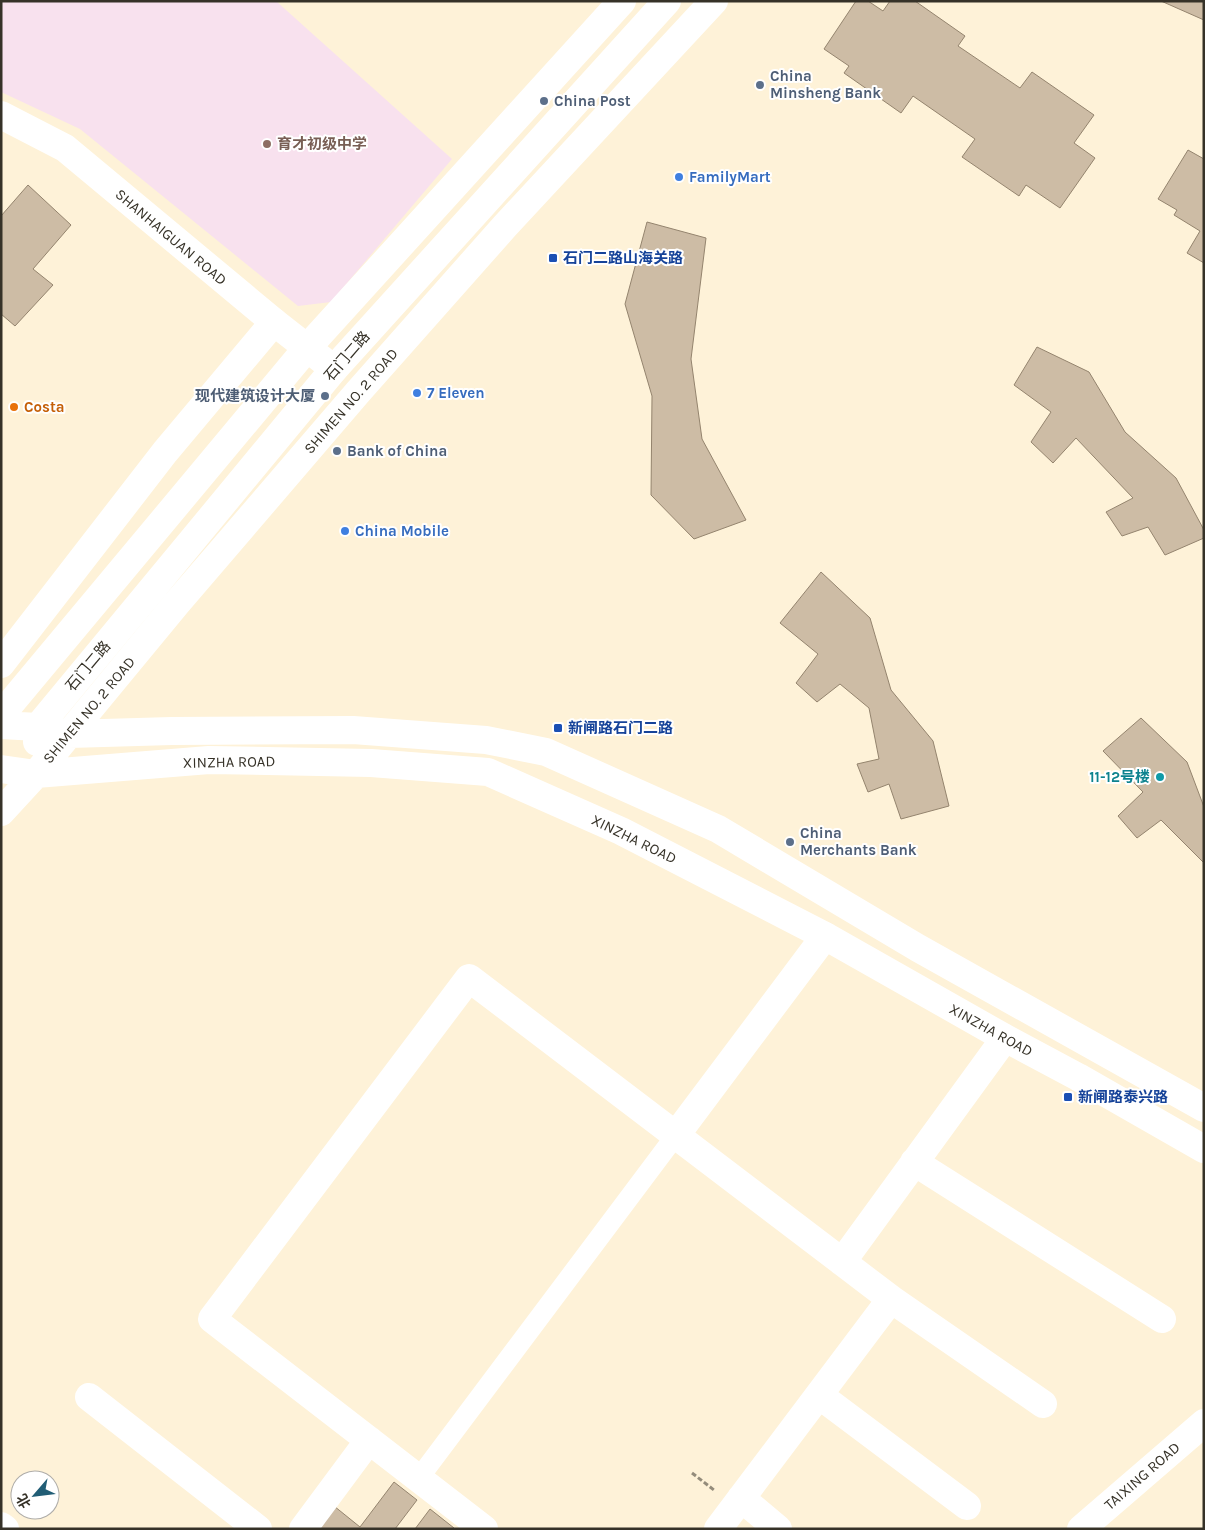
<svg xmlns="http://www.w3.org/2000/svg" width="1205" height="1530" viewBox="0 0 1205 1530" font-family="Karla,'Noto Sans SC',sans-serif">
<style>
.education{fill:#f8e1ee}
.building{fill:#cdbca5;stroke:#94846e}
.lines{fill:none;stroke-linecap:round;stroke-linejoin:round}
.path{stroke:#948c7b;stroke-width:3;stroke-dasharray:5 2.5;stroke-linecap:butt}
.pedestrian{stroke:#fff;stroke-width:20}
.minor{stroke:#fff;stroke-width:28}
.secondary{stroke:#fff;stroke-width:28}
.service-dot{fill:#5c6f8a;stroke:#fff;stroke-width:2}
.education-dot{fill:#8d6e63;stroke:#fff;stroke-width:2}
.shop-dot{fill:#3f7fe0;stroke:#fff;stroke-width:2}
.transit-dot{fill:#1a4fb4;stroke:#fff;stroke-width:2}
.food-dot{fill:#e8710a;stroke:#fff;stroke-width:2}
.culture-dot{fill:#0f9aa8;stroke:#fff;stroke-width:2}
.labels{text-anchor:middle;dominant-baseline:central;stroke-width:4;stroke-linejoin:round;paint-order:stroke}
.service-label{font-size:15px;font-weight:bold;fill:#4e5e75;stroke:#fff;text-anchor:start}
.education-label{font-size:15px;font-weight:bold;fill:#785e54;stroke:#fff;text-anchor:start}
.shop-label{font-size:15px;font-weight:bold;fill:#366cbe;stroke:#fff;text-anchor:start}
.street-label{font-size:15px;fill:#363228;stroke:#fff}
.transit-label{font-size:15px;font-weight:bold;fill:#164399;stroke:#fff;text-anchor:start}
.food-label{font-size:15px;font-weight:bold;fill:#c56008;stroke:#fff;text-anchor:start}
.culture-label{font-size:15px;font-weight:bold;fill:#0d838f;stroke:#fff;text-anchor:end}
</style>
<rect width="100%" height="100%" fill="#fef2d8"/>
<path class="education" d="M1,1H276L452,159L331,302L298,306L80,129L1,92Z"/>
<path class="building" d="M856,1H868L883,11L890,1H915L965,36L958,46L1020,88L1032,72L1094,115L1074,143L1095,158L1060,208L1026,185L1019,196L962,157L975,139L913,96L901,113L844,73L849,66L824,49Z
M1161,1H1204V20Z
M1188,150L1204,159V263L1187,253L1200,231L1174,215L1177,210L1158,199Z
M28,185L71,225L33,269L53,285L15,326L1,314V216Z
M647,222L706,238L691,359L702,439L746,520L694,539L651,495L652,396L625,304Z
M1037,347L1089,372L1125,432L1176,478L1204,530V538L1165,555L1148,527L1122,536L1106,512L1133,498L1076,438L1053,463L1031,442L1051,412L1014,385Z
M821,572L870,618L891,690L933,741L949,806L901,819L889,784L868,792L857,764L879,759L869,708L840,684L817,702L796,683L818,654L780,623Z
M1141,718L1187,762L1204,807V863L1161,820L1137,838L1118,816L1143,792L1103,751Z
M394,1482L417,1500L395,1529H317L334,1506L360,1527Z
M430,1509L454,1528L453,1529H415Z"/>
<g class="lines">
<path class="path" d="M692,1473L714,1490"/>
<path class="pedestrian" d="M419,1478L676,1135"/>
<path class="minor" d="M1,115L65,148L274,322L334,369
M676,1135L825,936
M914,1162L1162,1319
M842,1262L1005,1038
M891,1299L1043,1404
M819,1395L967,1506
M89,1397L258,1529
M741,1498L778,1529
M1,1526L5,1529
M303,1529L369,1440
M484,1529L212,1319L469,978L891,1299L718,1529
M1081,1529L1204,1423"/>
<path class="secondary" d="M1,664L165,452L274,322
M1,715L307,348L622,1
M1,725L38,727L69,734L172,731L353,730L486,740L546,752L718,829L918,948L1204,1108
M37,742L38,727L334,369L667,1
M1,769L36,774L209,760L371,763L488,772L621,831L825,936L1005,1038L1078,1077L1204,1149
M1,812L36,774L177,603L358,392L505,226L714,1"/>
</g>
<g class="service-dot">
<circle cx="760" cy="85" r="5"/>
<circle cx="544" cy="101" r="5"/>
<circle cx="325" cy="396" r="5"/>
<circle cx="337" cy="451" r="5"/>
<circle cx="790" cy="842" r="5"/>
</g>
<circle class="education-dot" cx="267" cy="144" r="5"/>
<g class="shop-dot">
<circle cx="679" cy="177" r="5"/>
<circle cx="417" cy="393" r="5"/>
<circle cx="345" cy="531" r="5"/>
</g>
<g class="transit-dot">
<rect x="548" y="253" width="10" height="10" rx="2.5"/>
<rect x="553" y="723" width="10" height="10" rx="2.5"/>
<rect x="1063" y="1092" width="10" height="10" rx="2.5"/>
</g>
<circle class="food-dot" cx="14" cy="407" r="5"/>
<circle class="culture-dot" cx="1160" cy="777" r="5"/>
<g class="labels">
<g class="service-label">
<text x="770" y="76">China<tspan x="770" dy="17">Minsheng Bank</tspan></text>
<text x="554" y="101">China Post</text>
<text x="315" y="396" text-anchor="end">现代建筑设计大厦</text>
<text x="347" y="451">Bank of China</text>
<text x="800" y="833">China<tspan x="800" dy="17">Merchants Bank</tspan></text>
</g>
<g class="education-label">
<text x="277" y="144">育才初级中学</text>
</g>
<g class="shop-label">
<text x="689" y="177">FamilyMart</text>
<text x="427" y="393">7 Eleven</text>
<text x="355" y="531">China Mobile</text>
</g>
<g class="street-label">
<text transform="translate(171 237) rotate(40)">SHANHAIGUAN ROAD</text>
<text transform="translate(347 356) rotate(-49)">石门二路</text>
<text transform="translate(351 401) rotate(-49)">SHIMEN NO. 2 ROAD</text>
<text transform="translate(88 666) rotate(-50)">石门二路</text>
<text transform="translate(89 710) rotate(-50)">SHIMEN NO. 2 ROAD</text>
<text transform="translate(229 762) rotate(-1)">XINZHA ROAD</text>
<text transform="translate(634 839) rotate(26)">XINZHA ROAD</text>
<text transform="translate(991 1030) rotate(29)">XINZHA ROAD</text>
<text transform="translate(1142 1476) rotate(-41)">TAIXING ROAD</text>
</g>
<g class="transit-label">
<text x="563" y="258">石门二路山海关路</text>
<text x="568" y="728">新闸路石门二路</text>
<text x="1078" y="1097">新闸路泰兴路</text>
</g>
<g class="food-label">
<text x="24" y="407">Costa</text>
</g>
<g class="culture-label">
<text x="1150" y="777">11-12号楼</text>
</g>
</g>
<rect width="1205" height="1530" fill="none" stroke="#363228" stroke-width="5"/>
<g transform="translate(35 1495) rotate(242)"><circle r="24" fill="#ffffff" stroke="#afada9"/>
<path d="M0-4L9 19L0 12L-9 19Z" fill="#215d75"/>
<text y="-8" font-size="14" font-weight="bold" text-anchor="middle" fill="#363228">北</text>
</g>
</svg>
